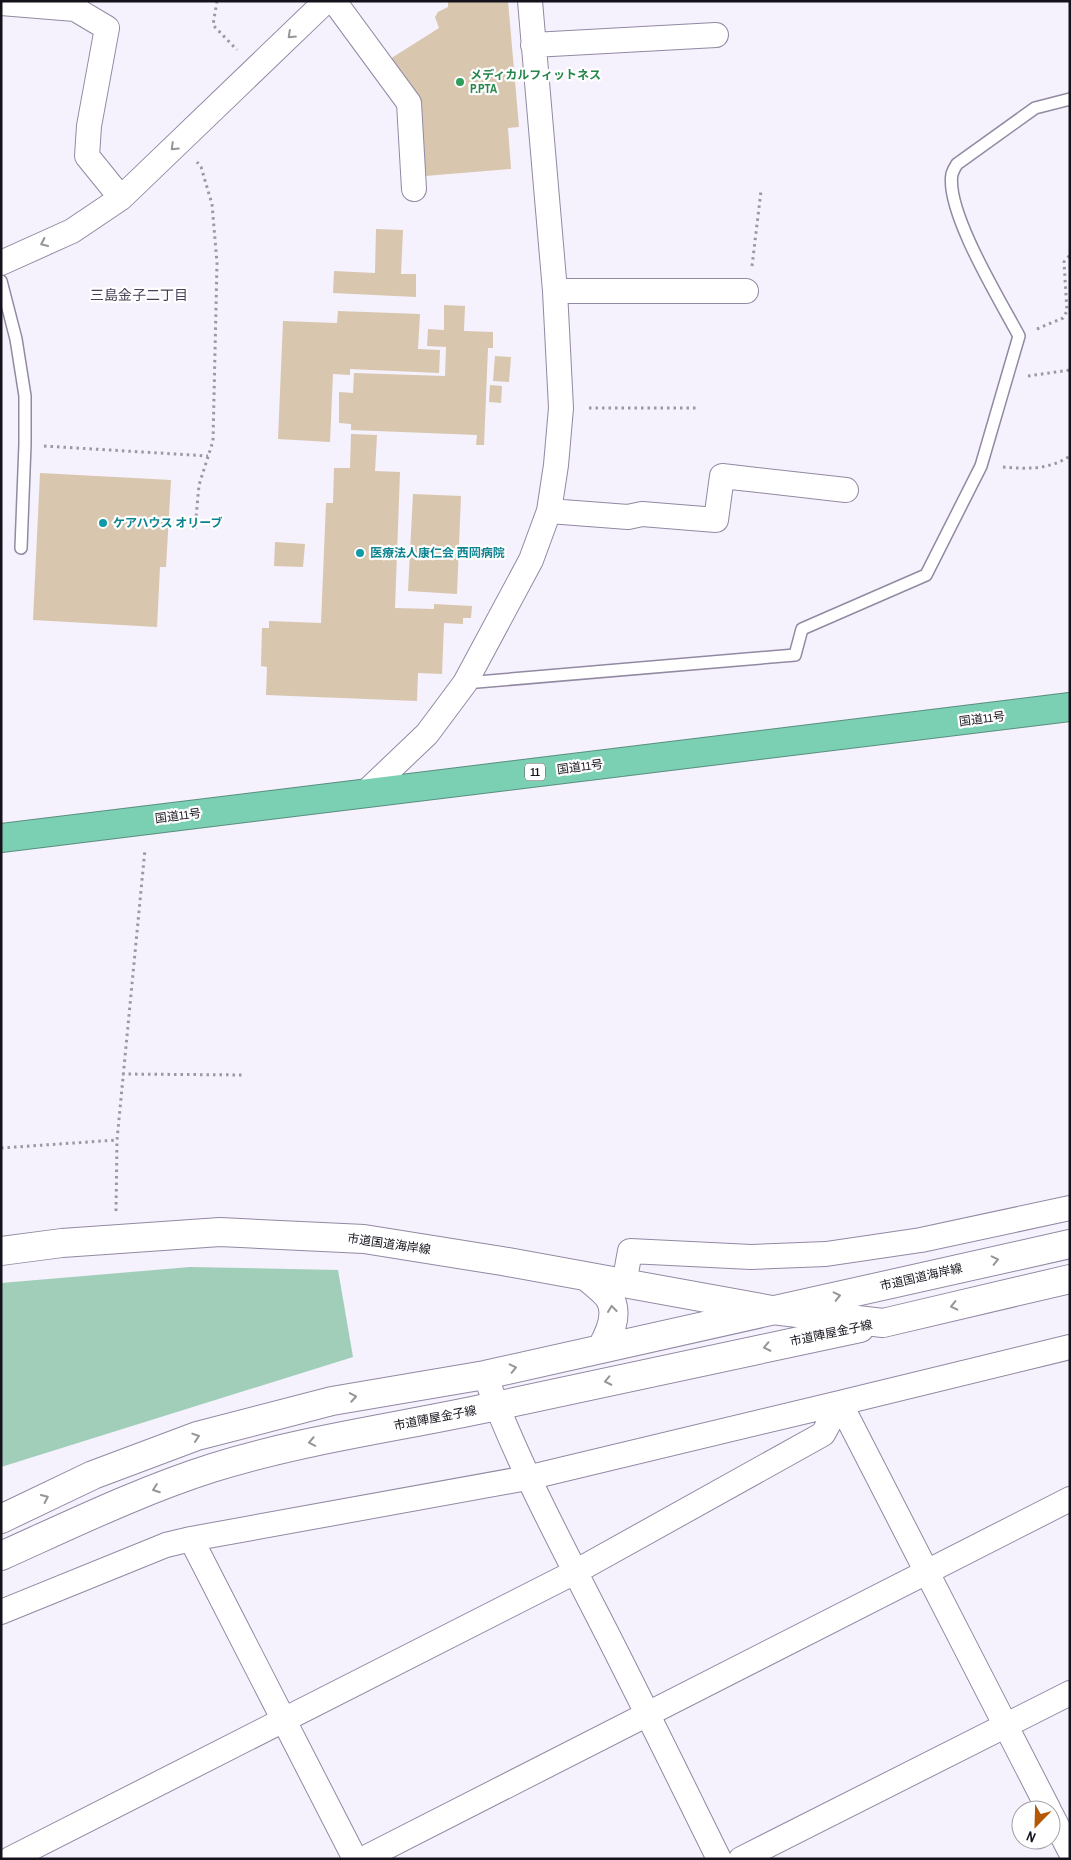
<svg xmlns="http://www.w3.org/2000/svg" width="1071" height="1860" viewBox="0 0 1071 1860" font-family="'Archivo Narrow','Noto Sans JP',sans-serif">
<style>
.green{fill:#a0ceb8}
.building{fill:#d8c6ae}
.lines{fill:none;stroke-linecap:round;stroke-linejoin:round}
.lane-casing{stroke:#9289a3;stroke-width:14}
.street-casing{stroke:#9289a3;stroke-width:26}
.secondary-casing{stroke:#9289a3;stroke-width:30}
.highway-casing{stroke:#588e7e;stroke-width:30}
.path{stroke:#9c98a3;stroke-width:3;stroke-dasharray:2.5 4;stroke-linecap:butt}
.lane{stroke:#fff;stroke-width:11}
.street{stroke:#fff;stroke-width:24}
.secondary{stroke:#fff;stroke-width:28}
.highway{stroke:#7bd0b3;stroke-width:28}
.oneway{stroke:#969499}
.leisure-dot{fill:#2e9e5b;stroke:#fff;stroke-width:2}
.culture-dot{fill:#0f9aa8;stroke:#fff;stroke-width:2}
.labels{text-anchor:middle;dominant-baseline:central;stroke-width:4.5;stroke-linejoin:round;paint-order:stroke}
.shield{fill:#fff;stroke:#5c5960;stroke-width:1}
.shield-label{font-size:11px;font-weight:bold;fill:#16121c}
.leisure-label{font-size:12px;font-weight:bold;fill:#27864d;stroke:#fff;text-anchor:start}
.culture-label{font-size:12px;font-weight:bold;fill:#0d838f;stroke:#fff;text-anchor:start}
.street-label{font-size:12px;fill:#16121c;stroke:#fff}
.neighbourhood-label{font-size:14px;fill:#473f55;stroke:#fff}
</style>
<rect width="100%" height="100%" fill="#f5f1fd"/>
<path class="green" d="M190,1267L338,1270L353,1357L1,1467V1283Z"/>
<path class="building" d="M448,1H508L519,127L508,128L511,169L425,176L390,59L439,28L435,17L438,12L448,7Z
M376,229L403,230L401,274H416V297L333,293L334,271L375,273Z
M444,305L465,306L464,331L493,332V348H488L484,445H476L477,435L351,430V424L339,423V392L353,393L354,373L445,376L446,347L427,346L428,329L444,330Z
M338,311L420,314L418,349L440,350L439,373L350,369V375L333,374L330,442L278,439L283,321L337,323Z
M495,356L511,357L509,382L493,381Z
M490,385L502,386L501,403L489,402Z
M351,434L377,435L375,471L400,472L395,608L434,609V604L472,606L471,618H463V624L444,623L442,674L418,673L417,701L266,695L267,667L261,666L262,628H269V621L321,623L326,503H333L334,468H350Z
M40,473L171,480L166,567H160L157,627L33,620Z
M413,494L461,496L457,594L408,591Z
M275,542L305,544L303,567L274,566Z"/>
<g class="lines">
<g class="lane-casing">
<path id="lane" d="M1,281L16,339L25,396V444L21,548
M465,683L795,655L802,629L926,575L981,466L1019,336C1001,302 945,211 952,174C953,171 955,167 957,164L1035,108L1070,99"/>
</g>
<g class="street-casing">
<path id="street" d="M76,1L75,9L107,28L89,126L87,156L121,198
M334,1L409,103L414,189
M1,3L75,9
M533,45L716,35
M1,263L72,231L121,198L326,1
M555,291H746
M549,511L628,517L642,514L716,520L722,476L846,490
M365,793L427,734L465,683L531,560L549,511L556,465L561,408L555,291L530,1
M624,1284L630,1251L751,1257L826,1254L921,1240L1070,1208
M485,1375C516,1459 558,1538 599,1618C640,1698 679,1778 719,1859
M191,1539L527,1478L840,1403L1049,1810
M1,1612L166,1545L191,1539L355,1859
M1051,1814L1070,1851
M10,1859L575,1572L823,1434L840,1403L1070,1347
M363,1859L1070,1499
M741,1859L1070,1693"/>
</g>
<g class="secondary-casing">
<path id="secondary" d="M1,1251L62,1243L220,1232L364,1239L502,1261L772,1310L883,1323L1070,1279
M587,1277C593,1282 606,1292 610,1299C619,1315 609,1335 601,1349
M1,1519L93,1475L197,1436L332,1401L485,1375L1070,1244
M1,1556C70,1525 140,1491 212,1468C304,1439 401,1427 496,1406C617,1380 738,1353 860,1328"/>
</g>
<g class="highway-casing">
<path id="highway" d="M1,838L1070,707"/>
</g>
<path class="path" d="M217,1L213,25L237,50
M752,266L761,191
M1037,329L1063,318L1067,311L1064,262L1070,255
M1028,376L1070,370
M589,408H699
M44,446L208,456
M1003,467C1026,469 1049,470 1070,456
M195,529L199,485L213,441L217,263L212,204L201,167L197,162
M122,1074L244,1075
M1,1148L117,1140
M116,1211L117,1140L145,849"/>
<use href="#lane" class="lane"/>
<use href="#street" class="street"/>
<use href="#secondary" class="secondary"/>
<use href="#highway" class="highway"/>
</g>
<defs><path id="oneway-chevron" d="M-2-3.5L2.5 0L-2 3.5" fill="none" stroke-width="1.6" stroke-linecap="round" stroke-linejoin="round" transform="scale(1.25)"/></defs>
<g class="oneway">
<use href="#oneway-chevron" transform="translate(291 35) rotate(137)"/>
<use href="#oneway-chevron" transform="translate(174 147) rotate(136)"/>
<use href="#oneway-chevron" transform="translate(44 243) rotate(155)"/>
<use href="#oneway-chevron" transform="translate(995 1260) rotate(-13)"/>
<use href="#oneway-chevron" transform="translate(837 1296) rotate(-13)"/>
<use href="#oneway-chevron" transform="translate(954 1306) rotate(167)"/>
<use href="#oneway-chevron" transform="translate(612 1309) rotate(-97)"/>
<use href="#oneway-chevron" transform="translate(767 1347) rotate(168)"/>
<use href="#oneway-chevron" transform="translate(513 1368) rotate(-13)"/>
<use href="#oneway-chevron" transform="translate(608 1381) rotate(168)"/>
<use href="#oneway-chevron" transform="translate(353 1397) rotate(-10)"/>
<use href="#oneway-chevron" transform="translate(196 1437) rotate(-18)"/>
<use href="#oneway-chevron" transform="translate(312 1442) rotate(169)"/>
<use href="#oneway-chevron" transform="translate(156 1489) rotate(160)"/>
<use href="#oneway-chevron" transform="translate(45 1498) rotate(-25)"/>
</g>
<circle class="leisure-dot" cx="460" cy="82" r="5"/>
<g class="culture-dot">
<circle cx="103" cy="523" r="5"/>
<circle cx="360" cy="553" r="5"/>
</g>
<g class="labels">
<rect class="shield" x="525" y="763.5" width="20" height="17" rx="4"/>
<g class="shield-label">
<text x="535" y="772">11</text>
</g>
<g class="leisure-label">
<text x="470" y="75">メディカルフィットネス<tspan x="470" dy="14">P.PTA</tspan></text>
</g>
<g class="culture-label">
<text x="113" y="523">ケアハウス オリーブ</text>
<text x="370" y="553">医療法人康仁会 西岡病院</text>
</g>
<g class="street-label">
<text transform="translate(982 719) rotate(-7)">国道11号</text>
<text transform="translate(580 767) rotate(-7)">国道11号</text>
<text transform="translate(178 816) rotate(-7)">国道11号</text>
<text transform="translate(389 1244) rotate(8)">市道国道海岸線</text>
<text transform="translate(921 1277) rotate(-13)">市道国道海岸線</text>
<text transform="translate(831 1333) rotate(-12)">市道陣屋金子線</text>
<text transform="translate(435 1418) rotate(-11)">市道陣屋金子線</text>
</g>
<g class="neighbourhood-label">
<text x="139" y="295">三島金子二丁目</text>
</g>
</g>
<rect width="1071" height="1860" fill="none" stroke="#16121c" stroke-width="5"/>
<g transform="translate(1036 1825) rotate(203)"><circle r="24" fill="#ffffff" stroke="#a2a0a4"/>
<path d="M0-4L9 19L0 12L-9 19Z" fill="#b55805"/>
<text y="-8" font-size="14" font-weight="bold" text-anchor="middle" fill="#16121c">N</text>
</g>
</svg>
